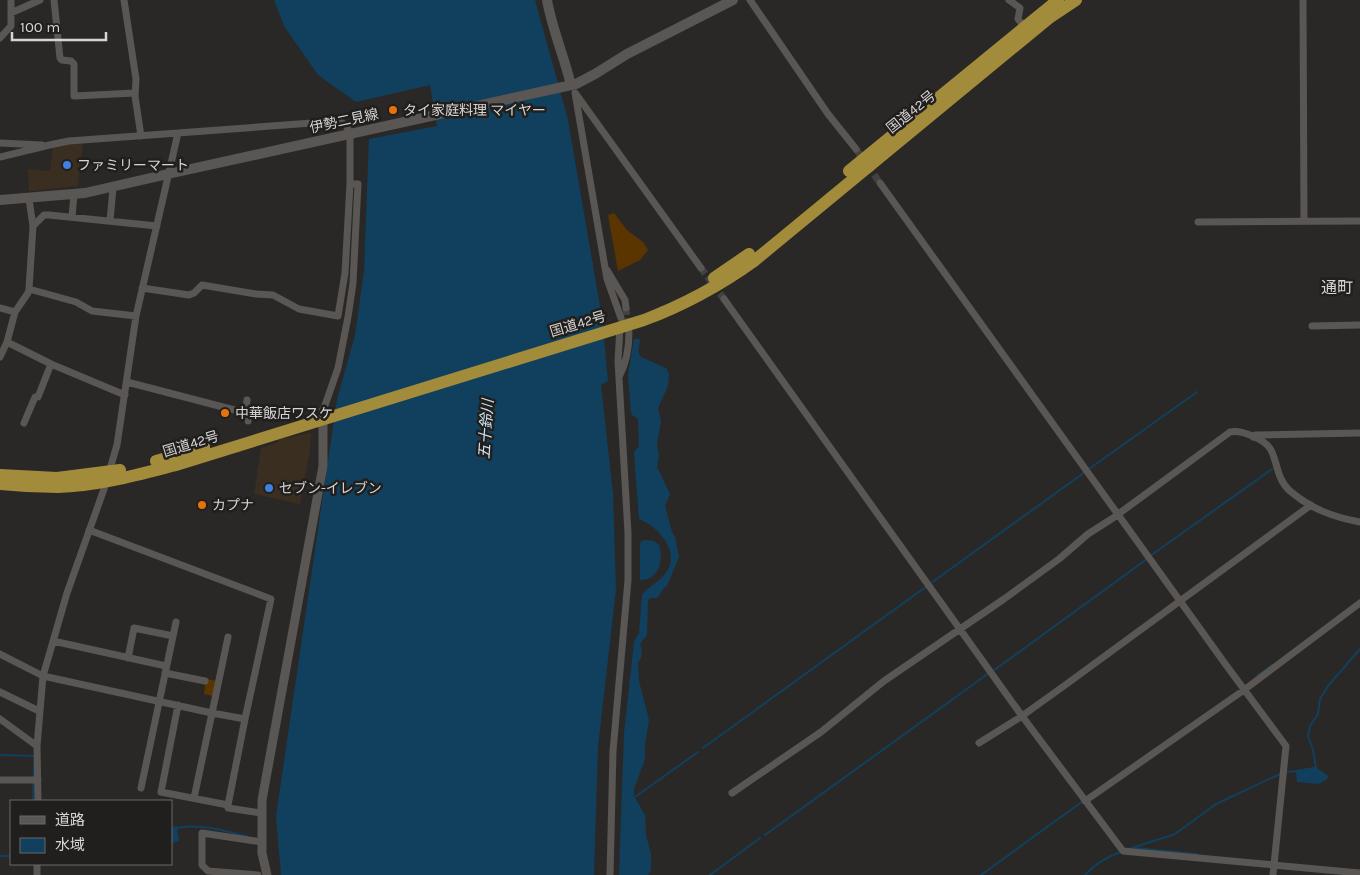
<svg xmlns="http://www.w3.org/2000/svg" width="1360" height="875" viewBox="0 0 1360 875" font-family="Karla,'Noto Sans JP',sans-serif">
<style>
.commercial{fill:#392e1f}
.green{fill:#5b3500}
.water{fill:#10405d}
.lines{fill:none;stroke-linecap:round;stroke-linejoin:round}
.stream{stroke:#10405d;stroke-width:2}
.minor-tunnel{stroke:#444240;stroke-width:7;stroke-dasharray:7 3.5;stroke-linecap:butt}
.minor{stroke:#595654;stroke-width:7}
.tertiary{stroke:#595654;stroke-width:9}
.secondary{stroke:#595654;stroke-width:10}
.trunk{stroke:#a28b3b;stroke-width:12}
.food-dot{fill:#e8710a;stroke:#201f1d;stroke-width:2}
.shop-dot{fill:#3f7fe0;stroke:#201f1d;stroke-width:2}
.labels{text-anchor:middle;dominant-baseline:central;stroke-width:5;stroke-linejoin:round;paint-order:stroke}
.poi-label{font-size:14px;fill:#d6d5d3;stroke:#201f1d;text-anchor:start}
.street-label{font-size:14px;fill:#d6d5d3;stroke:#201f1d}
.water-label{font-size:15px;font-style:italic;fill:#cfe3f2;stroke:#201f1d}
.quarter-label{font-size:16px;fill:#d8d5d2;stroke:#201f1d}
</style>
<rect width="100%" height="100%" fill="#2a2826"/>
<path class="commercial" d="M83,143L78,186L29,191L28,169L50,171L53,146Z
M311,433L310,451L300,504L254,494L261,448L276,443L281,439Z"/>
<path class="green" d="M614,213L627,230L644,243L648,250L640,260L618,271L608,215Z
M206,679L217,681L213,696L204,694Z"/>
<path class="water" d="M274,0H535L568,120L602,318L608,381L601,385L613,494L616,589L598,747L594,875H281L276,816L337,400L355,335L364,271L369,139L437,126L430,85L356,102L318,75L284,26Z
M634,339H640C640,345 636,352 641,357L666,368L669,374L668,386L658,408L661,421L657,444L659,455L657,467L670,494L665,506L672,532L675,537L679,557L667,586L664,588L657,598H651L648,600L647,635L640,644L642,652L641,658L638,663L639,681L649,720L645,744V759L634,789V796L645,815L646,835L651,854V870L648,875H619L624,733L634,642L639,633L642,595C646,588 659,582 665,574C682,553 659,527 639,519L634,452L639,446L638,419L631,414L628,375Z
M645,540L654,541L659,545C664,561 659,580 640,580V545L641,541Z
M1314,767L1317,768L1328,776L1327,779L1319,784L1297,782L1296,770Z
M177,826L179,841L171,843V827Z"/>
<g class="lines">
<path class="stream" d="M1089,469L1197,392
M1150,556L1272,469
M931,583L1085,472
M993,671L1147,559
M1258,675L1272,665
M703,748L927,586
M0,755L34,756
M1316,769L1313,750L1308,736L1310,726L1318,714L1320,699L1328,686L1360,649
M1287,772L1298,771
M635,797L698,752
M33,801L34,763
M171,829C196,822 223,831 247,836
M765,835L989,673
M1135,848L1197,854
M1129,849L1175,834L1216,804L1280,774
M0,856H11
M710,875L760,838
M981,875L1083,801
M1085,875C1095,864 1107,857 1120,852"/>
<path class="minor-tunnel" d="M856,149L880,183
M701,268L724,299
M626,308L628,328"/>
<path class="minor" d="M54,0L60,58L62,60L71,61L74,64V96L135,93
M124,0L136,79L135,96L141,136
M750,0L828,114L856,149
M1009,0L1020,8L1018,19L1024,26
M1303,0L1304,221
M11,13L40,0
M0,38L11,26V0
M575,93L607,279L621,318
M576,94L701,268
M0,143L42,145
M0,157C23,152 46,145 69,141L339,121L346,125L350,134V184H358L353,283L348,317L338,368L323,411
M880,183L1226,665L1286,746L1273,875
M72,217L74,194
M110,221L113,188
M1198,222L1360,221
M33,226L44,215H49L157,226
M607,270L625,300L626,308
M142,288L189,295L194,293L202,285L256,294L273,295L299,309L338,316L345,273L350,184
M29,289L33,226L29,199
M724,299L1022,716L1123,851L1360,873
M0,308L15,312L28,293L29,289L76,302L92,311L136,316
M1312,326L1360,325
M7,342L15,312
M0,357L7,342L51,364L125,395
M619,377C626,364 629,347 629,332
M127,382L246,413L248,421
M246,413L247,400
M24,423L35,397H38L51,364
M1253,437L1255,435L1360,433
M89,530L271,599L245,719
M228,637L212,713L245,719L228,805
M53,641L166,666
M0,654L43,676L212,713L194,798
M128,658L134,628L173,636
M165,673L205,681
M0,692L39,711
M178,705L161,792L228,805V808L261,813
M0,719L37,746
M979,743L1022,716L1068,683L1311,505
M0,780H38
M141,788L176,622
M732,793L821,732L884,681L1004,599L1059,559L1088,534L1113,518L1230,432C1241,429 1266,440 1271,450C1278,464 1277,480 1290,491C1311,509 1333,517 1360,522
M38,801L37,746L43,676L67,593L104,489L117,445L136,316L178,133
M1085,801L1244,690L1360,603
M37,875V864
M258,875L208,871L202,865V833L262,842
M610,875L613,751L628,580V533L618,361L620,327"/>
<path class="tertiary" d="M267,875L262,853V800L323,466V411"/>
<path class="secondary" d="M547,0C552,29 564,56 571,85
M0,200L85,193L168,174L576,84L595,74L627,54L733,0"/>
<path class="trunk" d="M849,171L1058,0
M714,278L749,254
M156,461L204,447
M0,475L57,478L120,470
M0,484C19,486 39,487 58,487C98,486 137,475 176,465L644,320C684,305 719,286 754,261L1049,18L1076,0"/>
</g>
<g class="food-dot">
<circle cx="393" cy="110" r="5"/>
<circle cx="225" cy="413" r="5"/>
<circle cx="202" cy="505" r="5"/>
</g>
<g class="shop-dot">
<circle cx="67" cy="165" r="5"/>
<circle cx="269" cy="488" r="5"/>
</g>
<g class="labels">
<g class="poi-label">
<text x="403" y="110">タイ家庭料理 マイヤー</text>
<text x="77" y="165">ファミリーマート</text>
<text x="235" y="413">中華飯店ワスケ</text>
<text x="279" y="488">セブン-イレブン</text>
<text x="212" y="505">カプナ</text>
</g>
<g class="street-label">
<text transform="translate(911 112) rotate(-39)">国道42号</text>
<text transform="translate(344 121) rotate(-12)">伊勢二見線</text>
<text transform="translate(578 324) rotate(-17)">国道42号</text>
<text transform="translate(191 444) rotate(-17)">国道42号</text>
</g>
<g class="water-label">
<text transform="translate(486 429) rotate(-86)">五十鈴川</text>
</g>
<g class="quarter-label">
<text x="1337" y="287">通町</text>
</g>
</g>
<rect x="10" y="800" width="162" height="65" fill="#201f1d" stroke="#696866"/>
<rect x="20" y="816" width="25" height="8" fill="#595654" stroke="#696866"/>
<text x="55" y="825" font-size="15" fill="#d6d5d3">道路</text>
<rect x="20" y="838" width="25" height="15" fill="#10405d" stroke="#696866"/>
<text x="55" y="850" font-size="15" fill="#d6d5d3">水域</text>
<path d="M12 32v8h94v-8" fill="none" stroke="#d6d5d3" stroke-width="2.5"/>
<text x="20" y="32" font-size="15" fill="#d6d5d3" stroke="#201f1d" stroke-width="4" paint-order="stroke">100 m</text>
</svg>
